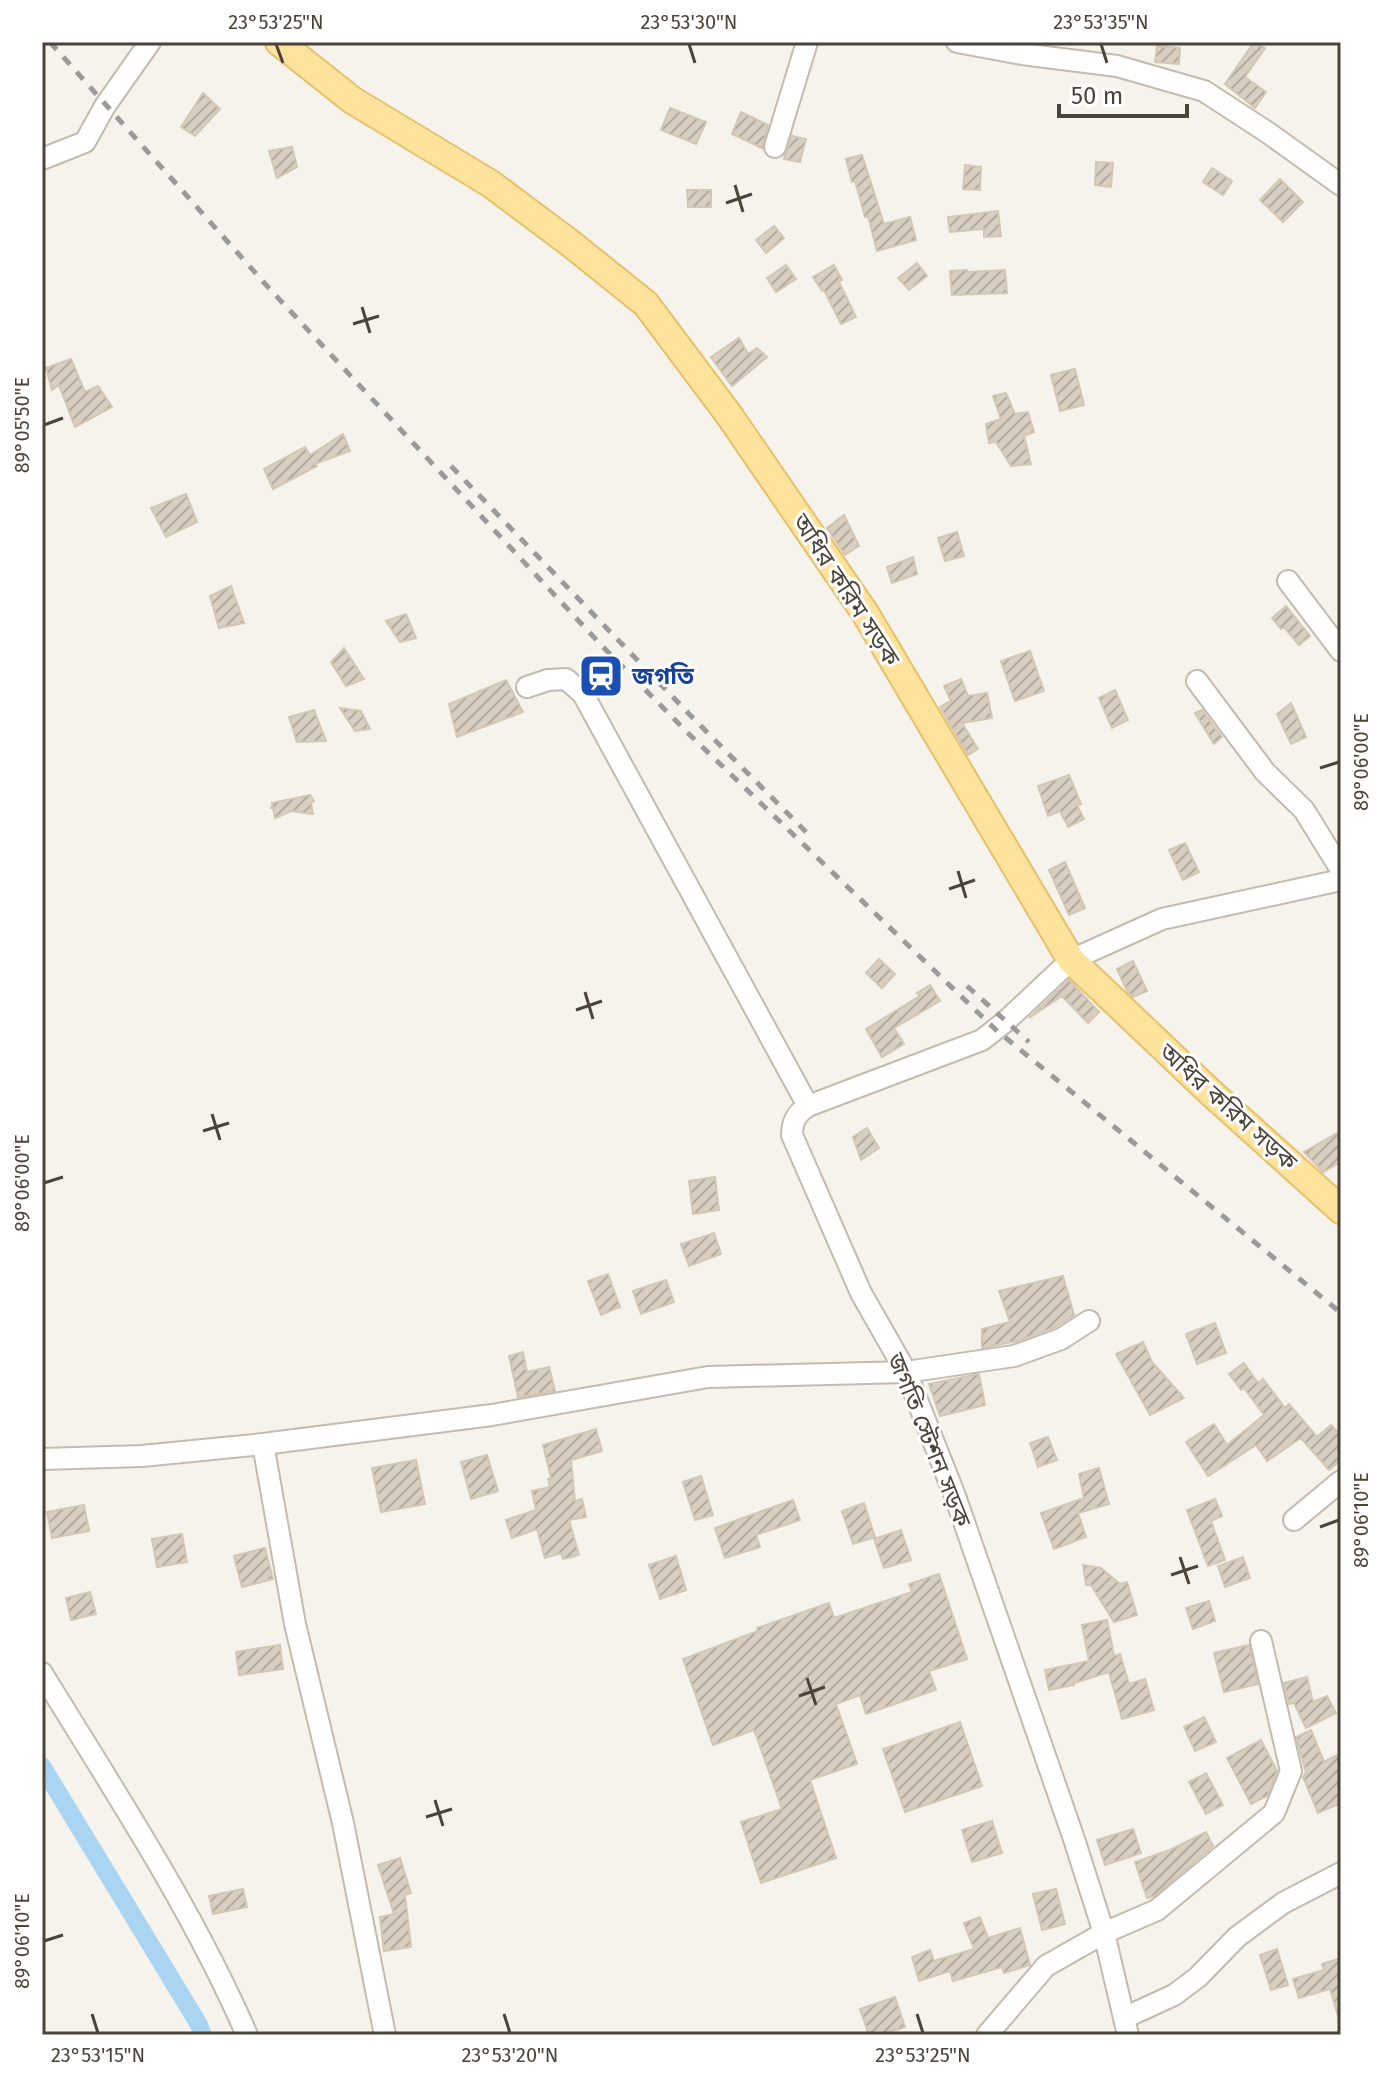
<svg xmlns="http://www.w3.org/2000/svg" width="1383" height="2077" viewBox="0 0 1383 2077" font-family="'Fira Sans','Noto Sans Bengali',sans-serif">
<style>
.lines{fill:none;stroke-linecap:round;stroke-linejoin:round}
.canal{stroke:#a9d4f2;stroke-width:18}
.building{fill:url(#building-hatch);stroke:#d3c7b4;stroke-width:2}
.minor-casing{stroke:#c2bbae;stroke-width:24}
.major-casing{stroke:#e6c16a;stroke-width:30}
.minor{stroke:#fff;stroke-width:20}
.major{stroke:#ffe39c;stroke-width:26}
.rail{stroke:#9a9a9a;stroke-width:5;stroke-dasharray:10 10;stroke-linecap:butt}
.ticks{fill:none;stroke:#4b4439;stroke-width:3}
.labels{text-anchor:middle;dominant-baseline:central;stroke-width:6;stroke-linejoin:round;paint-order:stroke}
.street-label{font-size:24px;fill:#4b4439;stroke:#fff}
.transit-label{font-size:24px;font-weight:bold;fill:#164399;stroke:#fff;text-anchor:start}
.neatline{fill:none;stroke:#4b4439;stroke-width:3}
.ticks-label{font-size:20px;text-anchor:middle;fill:#4b4439}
</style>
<defs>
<pattern id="building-hatch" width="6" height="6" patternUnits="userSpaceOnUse" patternTransform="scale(2)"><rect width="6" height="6" fill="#d8cfc1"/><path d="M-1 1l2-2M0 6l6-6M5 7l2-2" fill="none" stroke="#b1aa9e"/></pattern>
</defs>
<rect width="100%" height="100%" fill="#f6f3ec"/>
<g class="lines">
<path class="canal" d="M42,1766L198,2023L203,2035"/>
</g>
<path class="building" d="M1254,42L1265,48L1245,77L1266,92L1255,108L1225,84Z
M1157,46L1180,48L1179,64L1155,62Z
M203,93L220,109L195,136L181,127Z
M670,108L706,122L696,144L661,130Z
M741,112L768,125L762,148L732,134Z
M792,136L806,139L800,162L784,159Z
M292,147L297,167L277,178L269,151Z
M862,155L884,224L910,217L916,240L877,251L868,216L865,217L855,181L852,182L846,159Z
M1096,162L1113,163L1111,187L1095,185Z
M965,165L981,167L980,190L963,189Z
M1212,168L1232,181L1223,195L1203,182Z
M1280,179L1303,202L1283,222L1260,200Z
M687,190H711V207H688Z
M998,211L1001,236L984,237V229L950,232L948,217Z
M774,226L784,238L766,253L756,240Z
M917,263L927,276L909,290L898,278Z
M786,265L796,279L776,292L767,278Z
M834,265L842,280L839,282L856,317L841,324L824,290L822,291L813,277Z
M967,270V272L1005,270L1007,293L952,295L950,271Z
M739,338L748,354L757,348L767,357L732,386L711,357Z
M71,359L85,392L98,386L112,407L75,427L59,385L52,390L46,368Z
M1075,369L1084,405L1060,411L1051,375Z
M1006,393L1015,414L1028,412L1034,432L1024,436L1031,464L1011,466L996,442L989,443L986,424L1001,419L993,396Z
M343,434L350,451L315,464L317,466L273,489L264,469L305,447L310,455Z
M186,494L197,522L166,537L151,508Z
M844,515L859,546L845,555L827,528Z
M957,532L964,556L945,561L938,538Z
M913,557L917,574L892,583L887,567Z
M231,586L244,623L219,628L210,596Z
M1286,606L1310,636L1299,645L1284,627L1281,629L1272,618Z
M406,614L416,638L400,642L386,621Z
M344,648L364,679L346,686L331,662Z
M1030,651L1044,691L1015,701L1001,661Z
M961,679L968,696L987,693L992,718L962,723L978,749L968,755L940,707L951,701L944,686Z
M506,680L523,712L457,737L449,704Z
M1115,690L1128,720L1112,728L1099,698Z
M1291,703L1306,737L1291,744L1277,714Z
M340,708L361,711L370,729L355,731Z
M314,710L326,741L297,742L289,717Z
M1202,710L1222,737L1214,744L1195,713Z
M1069,775L1081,804L1077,805L1084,819L1068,827L1060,811L1048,816L1038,786Z
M310,795L314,801L311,803L313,814L291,811L275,818L273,808H270L273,807L272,803Z
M1185,843L1199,872L1183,880L1169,850Z
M1065,862L1085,908L1069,915L1049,870Z
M879,959L895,974L882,988L866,973Z
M1133,961L1147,991L1133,997L1127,991L1117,969Z
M1069,980L1099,1012L1088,1023L1062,996L1029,1018Z
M930,985L940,1001L894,1028L904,1044L882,1057L866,1029L920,996L917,993Z
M867,1128L879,1148L861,1160L853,1137Z
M1341,1131V1162L1323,1172L1304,1152Z
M715,1177L719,1210L693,1214L689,1181Z
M714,1233L721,1254L689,1266L681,1244Z
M608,1274L620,1307L601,1315L588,1281Z
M1063,1276L1074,1315L1055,1327L1017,1341L982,1348V1329L1010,1322L999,1291Z
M666,1280L674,1302L641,1314L633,1291Z
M1215,1323L1226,1353L1197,1364L1186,1334Z
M1143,1342L1152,1362L1184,1398L1150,1415L1116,1354Z
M523,1352L527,1372L549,1367L555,1391L518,1397L509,1356Z
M1244,1363L1258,1383L1263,1379L1285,1408L1289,1404L1317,1437L1331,1425L1341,1436V1460L1329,1470L1301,1438L1267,1461L1256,1445L1208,1476L1186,1442L1214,1424L1227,1445L1264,1415L1244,1388L1241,1390L1229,1374Z
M979,1374L985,1405L940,1416L929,1384Z
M596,1429L602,1451L571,1460L575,1501L582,1499L586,1517L569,1520L579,1555L563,1559L561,1553L545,1558L537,1529L512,1538L506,1520L536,1510L532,1491L550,1487L548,1479L551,1478L543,1445Z
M1048,1437L1057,1460L1038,1467L1030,1443Z
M487,1455L498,1491L471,1499L461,1462Z
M416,1460L425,1504L381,1512L372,1468Z
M1099,1468L1109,1504L1078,1513L1086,1537L1054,1549L1041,1513L1084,1498L1079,1474Z
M701,1476L713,1515L695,1520L683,1482Z
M1215,1499L1222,1516L1211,1521L1225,1560L1208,1566L1187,1510Z
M793,1500L800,1520L756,1535L760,1547L725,1558L715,1528Z
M864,1503L875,1537L853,1544L842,1511Z
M84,1505L89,1531L52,1538L47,1512Z
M901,1530L911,1560L884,1568L874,1539Z
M182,1534L187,1562L157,1567L152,1539Z
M265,1548L273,1579L242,1587L234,1556Z
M676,1556L686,1590L660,1599L649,1565Z
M1243,1557L1250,1578L1225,1587L1218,1566Z
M1083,1565L1101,1568L1120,1584L1127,1582L1137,1615L1114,1622L1091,1585H1086Z
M939,1574L967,1659L929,1671L936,1690L866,1714L860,1695L836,1704L857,1764L810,1780L836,1858L761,1883L741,1822L782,1809L756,1735L754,1730L713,1745L683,1659L758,1631L757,1628L829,1603L834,1618L912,1592L909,1584Z
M90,1592L96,1614L71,1620L66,1598Z
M1209,1601L1215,1621L1193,1629L1186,1608Z
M1107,1620L1114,1656L1120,1654L1129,1684L1145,1679L1154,1710L1122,1719L1109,1672L1074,1683V1685L1049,1690L1045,1670L1089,1661L1082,1625Z
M280,1645L283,1669L239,1675L236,1652Z
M1249,1645L1258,1684L1224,1692L1214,1653Z
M1307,1677L1313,1702L1327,1696L1336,1713L1306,1728L1294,1703L1289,1704L1284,1683Z
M1204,1717L1216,1742L1195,1751L1184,1727Z
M960,1722L982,1786L905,1812L883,1749Z
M1311,1730L1324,1762L1341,1753V1803L1318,1813L1303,1777L1306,1772L1296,1737Z
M1261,1740L1277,1771L1267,1796L1251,1804L1227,1758Z
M1206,1773L1223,1805L1206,1814L1189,1782Z
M992,1821L1002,1853L972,1862L962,1830Z
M1133,1829L1141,1853L1105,1865L1097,1840Z
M1206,1832L1213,1846L1154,1896L1147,1898L1135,1862L1170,1850Z
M400,1858L411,1893L405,1895L411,1947L384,1951L380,1917L394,1914L378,1865Z
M243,1889L247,1907L213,1914L209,1896Z
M1056,1889L1065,1924L1042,1930L1033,1894Z
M980,1917L988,1938L1020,1928L1030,1965L1004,1973L1002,1967L953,1981L950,1971L919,1981L912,1957L930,1950L934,1961L974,1949L964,1923Z
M1277,1949L1288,1985L1271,1990L1260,1955Z
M1341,1958V2015L1338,2016L1330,1989L1299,1998L1293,1979L1324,1970L1322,1964Z
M895,1997L905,2027L880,2035H869L860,2009Z"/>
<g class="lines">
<g class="minor-casing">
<path id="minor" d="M957,42L1022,54L1117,66L1204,91L1267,132L1341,185
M775,147L807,42
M42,159L85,142L105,106L150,42
M1288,581L1341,651
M1197,681L1265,772L1304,810L1341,870
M527,687L548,680L566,679L583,694L808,1106
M263,1444L295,1624L343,1823L385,2035
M42,1459L142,1456L263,1444L492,1415L708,1377L906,1372L1014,1356L1061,1339L1089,1321
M1294,1520L1341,1481
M42,1673C114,1791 192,1908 247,2035
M1124,2018L1174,1995L1198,1977L1237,1937L1283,1903L1341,1873
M987,2035L1046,1966L1104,1933L1157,1910L1274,1813L1291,1771L1261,1641
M1128,2035L1104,1933L1074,1839L955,1496L906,1372L861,1293L792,1135C792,1121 797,1113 808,1106L982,1040L1006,1021L1071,960L1162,919L1341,880"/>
</g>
<g class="major-casing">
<path id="major" d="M279,42L352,100L491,184L570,243L646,304L729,415L865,613L1071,960L1209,1091L1341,1210"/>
</g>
<use href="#minor" class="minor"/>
<use href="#major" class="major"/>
<path class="rail" d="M50,42L267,286L603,647L689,734L995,1029L1341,1313
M451,466L692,717L808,834
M967,986L1029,1042"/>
</g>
<path class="ticks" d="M276,44L283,63M689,44L695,63M1101,44L1107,63M735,185L743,212M726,203L752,194M362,307L370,333M353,324L379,316M44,425L63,418M1320,768L1339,762M958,871L966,898M949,889L975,880M585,992L593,1019M576,1010L602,1001M212,1114L220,1140M203,1131L229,1123M44,1183L63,1177M1320,1527L1339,1520M1180,1557L1189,1584M1171,1575L1198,1566M807,1678L816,1705M799,1696L825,1687M435,1800L443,1826M426,1817L452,1809M44,1941L63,1935M92,2014L98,2033M504,2014L510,2033M917,2014L923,2033"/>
<defs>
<g id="station-square" transform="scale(2.3)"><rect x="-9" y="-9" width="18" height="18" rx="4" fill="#1a4fb4" stroke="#fff"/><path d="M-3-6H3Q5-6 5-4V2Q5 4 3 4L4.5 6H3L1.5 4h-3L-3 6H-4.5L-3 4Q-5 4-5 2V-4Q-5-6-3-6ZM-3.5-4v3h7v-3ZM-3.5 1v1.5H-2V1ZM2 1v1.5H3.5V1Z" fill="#fff"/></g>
</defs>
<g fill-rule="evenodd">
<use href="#station-square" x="601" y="676"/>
</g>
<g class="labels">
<g class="street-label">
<text transform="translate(846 590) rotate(57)">অধির করিম সড়ক</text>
<text transform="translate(1228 1107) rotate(42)">অধির করিম সড়ক</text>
<text transform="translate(929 1440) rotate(68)">জগতি স্টেশন সড়ক</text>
</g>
<g class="transit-label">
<text x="632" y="676">জগতি</text>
</g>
</g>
<rect width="1383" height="2077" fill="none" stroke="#ffffff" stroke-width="88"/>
<path d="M1059 104v12h128v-12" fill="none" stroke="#4b4439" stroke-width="4"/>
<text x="1071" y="104" font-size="24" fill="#4b4439" stroke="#ffffff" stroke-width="6" paint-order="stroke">50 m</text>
<rect x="44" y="44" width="1295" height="1989" class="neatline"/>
<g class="ticks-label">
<text x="276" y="29">23°53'25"N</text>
<text x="689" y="29">23°53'30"N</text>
<text x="1101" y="29">23°53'35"N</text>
<text transform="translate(22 425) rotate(-90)" y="7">89°05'50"E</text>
<text transform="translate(1361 762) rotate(-90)" y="7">89°06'00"E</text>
<text transform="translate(22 1183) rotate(-90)" y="7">89°06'00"E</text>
<text transform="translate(1361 1520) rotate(-90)" y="7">89°06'10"E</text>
<text transform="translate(22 1941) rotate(-90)" y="7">89°06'10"E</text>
<text x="98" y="2062">23°53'15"N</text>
<text x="510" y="2062">23°53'20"N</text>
<text x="923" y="2062">23°53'25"N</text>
</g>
</svg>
